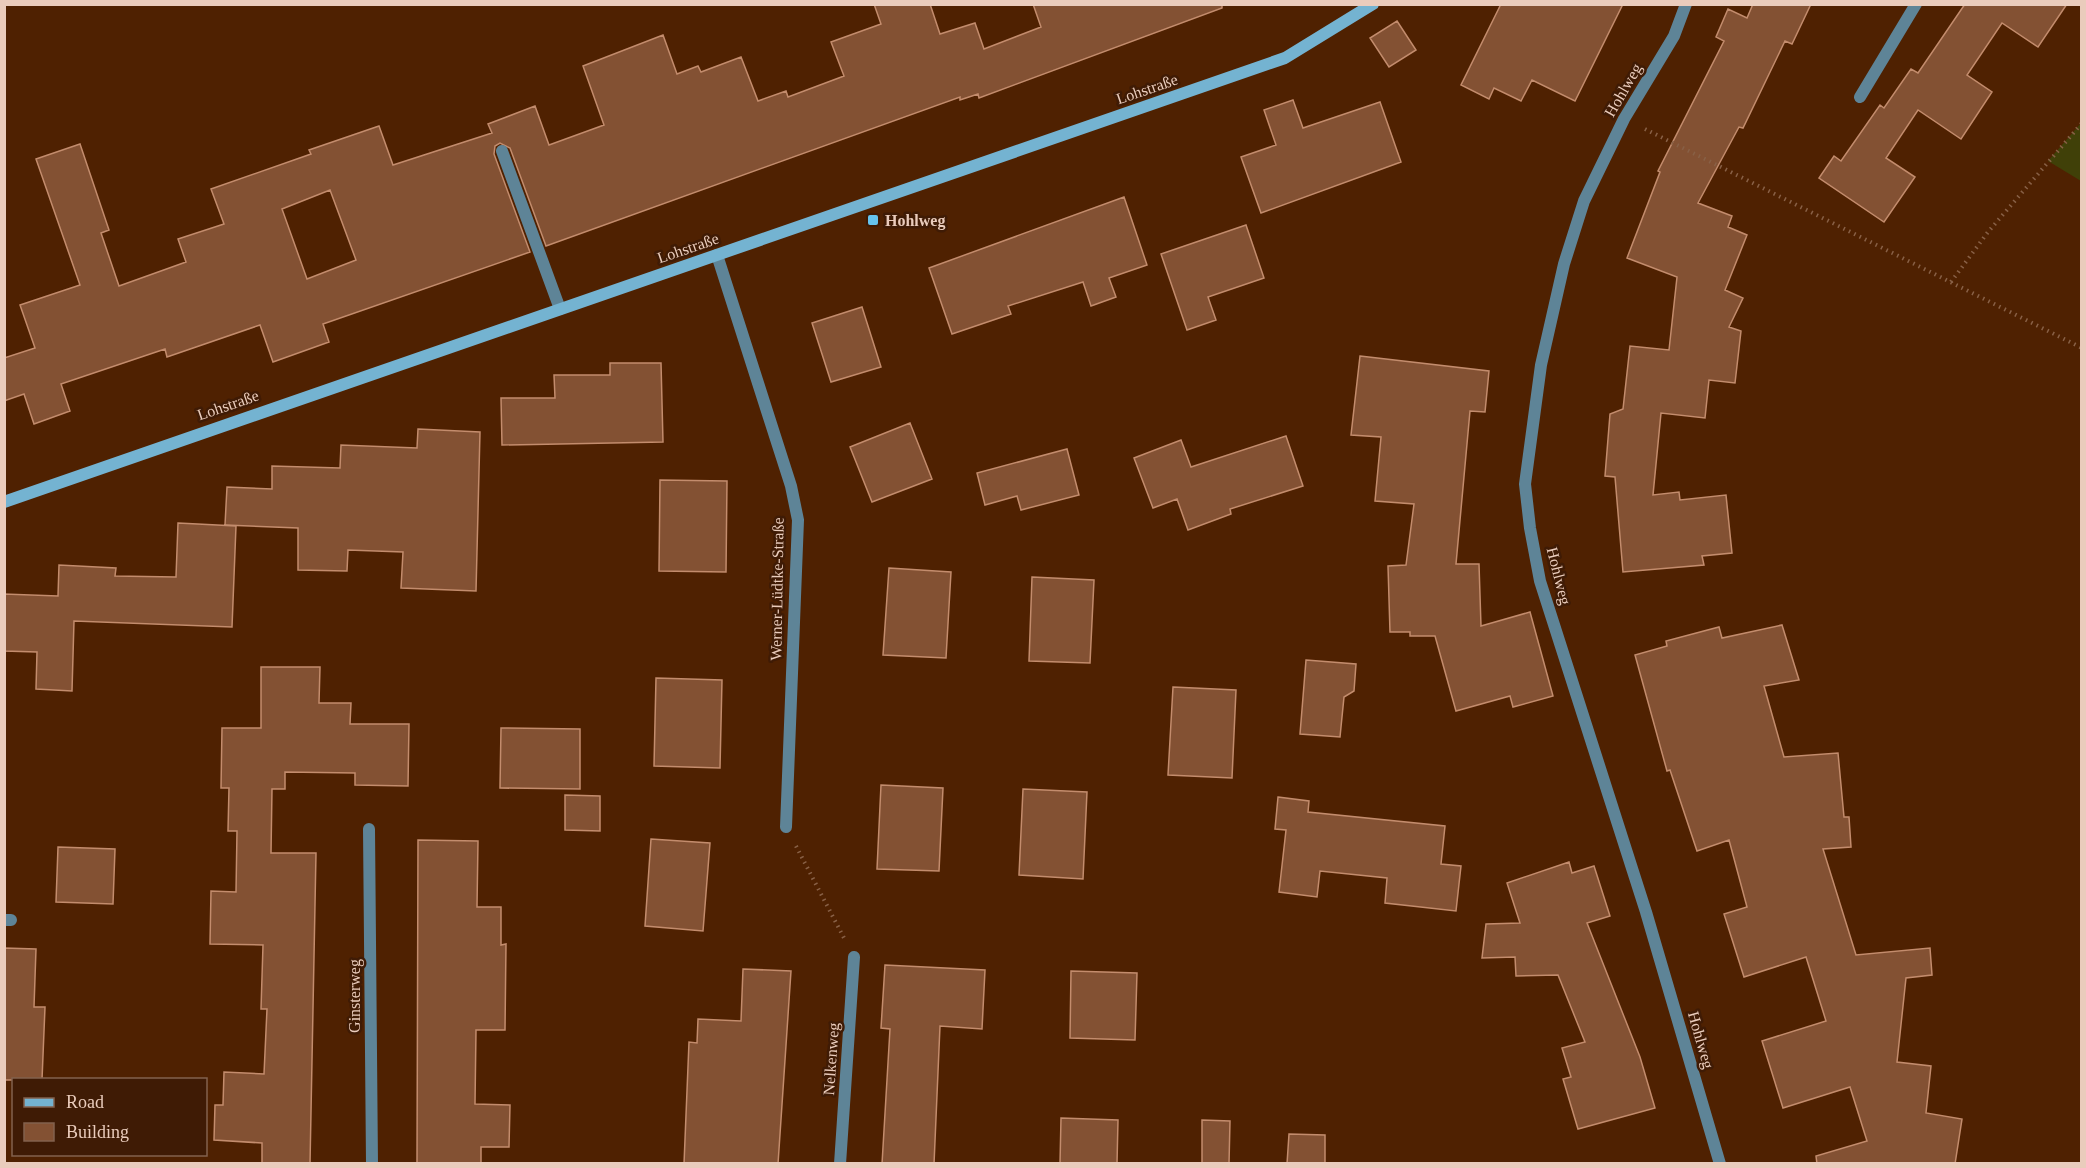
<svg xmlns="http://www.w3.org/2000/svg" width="2086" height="1168" viewBox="0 0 2086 1168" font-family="Georgia,serif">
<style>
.green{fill:#404008}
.building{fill:#835133;stroke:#c38c6d;stroke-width:1.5;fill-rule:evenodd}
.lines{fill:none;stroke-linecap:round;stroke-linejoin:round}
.path{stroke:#886046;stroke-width:4;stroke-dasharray:1.5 4.5;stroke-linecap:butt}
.service{stroke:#5e8497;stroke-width:12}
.minor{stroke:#5e8497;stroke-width:12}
.secondary{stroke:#74b3d1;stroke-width:12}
.poi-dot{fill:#66c4ef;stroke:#3f1b05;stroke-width:2}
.labels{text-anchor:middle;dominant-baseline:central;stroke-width:5;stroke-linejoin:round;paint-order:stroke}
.street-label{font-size:16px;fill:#eaccbc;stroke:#3f1b05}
.poi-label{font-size:16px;font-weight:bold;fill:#eaccbc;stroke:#3f1b05;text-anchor:start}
</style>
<rect width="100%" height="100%" fill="#4f2101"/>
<path class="green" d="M2081,123V181L2048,161Z"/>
<path class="building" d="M874,4H930L940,34L975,23L984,49L1041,27L1033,4H1222V8L979,98L978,94L960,100V97L546,246L510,148L500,143L495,146L494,154L530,252L323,324L329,342L273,362L260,325L167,357L165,349L61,384L70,411L34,424L24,394L4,401V358L35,348L20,305L80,285L36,159L80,144L109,230L101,233L119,286L186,262L178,239L224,224L211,189L311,154L309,150L379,126L393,165L492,133L488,124L535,106L549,145L604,125L583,66L663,35L677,74L698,66L701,72L741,57L758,101L786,91L788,97L844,76L831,42L881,24ZM330,190L356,260L307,279L282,209Z
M1501,4H1623L1575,101L1532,80L1521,101L1494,88L1489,99L1461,85Z
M1753,4H1811L1792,44L1785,41L1743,128L1739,127L1698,203L1732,216L1728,227L1747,235L1725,290L1743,298L1729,327L1741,331L1735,383L1709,380L1705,418L1661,413L1653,495L1679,492L1680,500L1726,495L1732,553L1702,556L1704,565L1623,572L1615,477L1605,476L1610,414L1623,409L1630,346L1669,350L1677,277L1627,258L1660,172L1658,171L1724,41L1716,37L1728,9L1747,18Z
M1965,4H2067L2038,47L2002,23L1967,75L1992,92L1961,139L1918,110L1886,158L1915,177L1884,222L1819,178L1834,156L1841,161L1880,105L1884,108L1911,69L1918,73Z
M1397,21L1416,50L1389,67L1370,38Z
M1293,100L1303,128L1380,102L1401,162L1261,213L1241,157L1276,145L1264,110Z
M1124,197L1147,265L1109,278L1116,297L1091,306L1083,282L1008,306L1011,314L952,334L929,268Z
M1246,225L1264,278L1208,297L1216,320L1187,330L1161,254Z
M862,307L881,367L831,382L812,323Z
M1360,356L1489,371L1485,412L1470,411L1456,564H1479L1481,626L1530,612L1553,696L1513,707L1510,696L1456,711L1435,636H1410V632H1390L1388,566L1406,565L1414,504L1375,501L1381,437L1351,435Z
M610,363H661L663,442L502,445L501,398H555L554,375H610Z
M910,423L932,479L872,502L850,447Z
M418,429L480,432L476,591L401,588L403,552L348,550L347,571L298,570V528L225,525L227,487L272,489V466L340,468L341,445L417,448Z
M1286,436L1303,486L1230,509L1231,514L1188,530L1177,499L1153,508L1134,458L1181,440L1191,467Z
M1067,449L1079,495L1021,510L1017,496L985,505L977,473Z
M660,480L727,481L726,572L659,571Z
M178,523L236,526L232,627L74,621L72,691L36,689L37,652L4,651V594L58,596L59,565L116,568L115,576L176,577Z
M889,568L951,572L946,658L883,655Z
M1032,577L1094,580L1090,663L1029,661Z
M1782,625L1799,680L1764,686L1784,757L1838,753L1844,817H1849L1851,847L1823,849L1856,955L1930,948L1932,975L1906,978L1897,1062L1931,1066L1926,1113L1962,1119L1955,1164H1817L1816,1156L1867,1141L1850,1087L1783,1108L1762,1041L1826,1021L1806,957L1744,977L1724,914L1747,907L1729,840L1697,851L1670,770L1667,771L1635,655L1667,646L1666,641L1719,627L1722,638Z
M1306,660L1356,664L1354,691L1344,697L1340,737L1300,734Z
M261,667H320L319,703H351L350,724H409L408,786L355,785V773L285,772V789H272L271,853H316L310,1164H262V1143L214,1140L215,1105H223L224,1072L264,1074L267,1009H261L263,945L210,944L211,891L236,892L237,831H228L229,788H221L222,728H261Z
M656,678L722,680L720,768L654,766Z
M1173,687L1236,690L1232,778L1168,775Z
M501,728L580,729V789L500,788Z
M881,785L943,788L939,871L877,869Z
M1023,789L1087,792L1083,879L1019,875Z
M565,795L600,796V831L565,830Z
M1278,797L1309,801L1308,812L1445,826L1441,864L1461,866L1456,911L1385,903L1387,878L1320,871L1317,897L1279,892L1286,830L1275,829Z
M651,839L710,843L703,931L645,926Z
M418,840L478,841L477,907H501V945L506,944L505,1030H476L475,1104L510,1105L509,1147H481V1164H417Z
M58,847L115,849L113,904L56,902Z
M1569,862L1572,873L1594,866L1610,916L1587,923L1640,1057L1655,1108L1578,1129L1563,1079L1571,1077L1562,1048L1585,1042L1558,975L1516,976L1515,957L1482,958L1486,924L1520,923L1507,883Z
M4,948L36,949L34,1007H45L42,1080H4Z
M885,965L985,970L982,1029L940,1026L934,1164H882L890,1029L881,1028Z
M743,969L791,971L778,1164H684L689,1042L697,1043L698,1019L741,1021Z
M1071,971L1137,973L1135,1040L1070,1038Z
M1061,1118L1118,1120L1117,1164H1060Z
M1202,1120L1230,1121L1229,1164H1202Z
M1289,1134L1325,1135V1164H1287Z"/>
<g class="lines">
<path class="path" d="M1645,129L2082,348
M1951,282L1988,232L2082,123
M796,846L844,938"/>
<path class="service" d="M502,151L560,309"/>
<path class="minor" d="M1686,4L1674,36L1624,119L1584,201L1564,264L1541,365L1525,484L1530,528L1540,581L1646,912L1720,1164
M1860,97L1916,4
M717,255L791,486L798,520L786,827
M369,829L372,1164
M4,920H11
M840,1164L854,957"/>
<path class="secondary" d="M4,502L1285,58L1373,4"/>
</g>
<rect class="poi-dot" x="867" y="214" width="12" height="12" rx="3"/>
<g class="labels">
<g class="street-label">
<text transform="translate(1147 89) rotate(-19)">Lohstraße</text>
<text transform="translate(1623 90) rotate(-60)">Hohlweg</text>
<text transform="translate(688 248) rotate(-19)">Lohstraße</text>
<text transform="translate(228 405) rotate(-19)">Lohstraße</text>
<text transform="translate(1559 576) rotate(76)">Hohlweg</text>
<text transform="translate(777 589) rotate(-89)">Werner-Lüdtke-Straße</text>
<text transform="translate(354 996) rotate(-90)">Ginsterweg</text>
<text transform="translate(1701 1040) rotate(74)">Hohlweg</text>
<text transform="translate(831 1059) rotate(-86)">Nelkenweg</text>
</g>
<g class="poi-label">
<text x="885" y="220">Hohlweg</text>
</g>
</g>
<rect width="2086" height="1168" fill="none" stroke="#eaccbc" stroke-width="12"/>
<rect x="12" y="1078" width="195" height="78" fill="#3f1b05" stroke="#83624e" stroke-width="1.5"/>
<rect x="24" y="1098" width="30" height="9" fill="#74b3d1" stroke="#83624e" stroke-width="1.5"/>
<text x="66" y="1108" font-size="18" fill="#eaccbc">Road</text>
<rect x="24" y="1123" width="30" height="18" fill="#835133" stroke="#83624e" stroke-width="1.5"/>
<text x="66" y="1138" font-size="18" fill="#eaccbc">Building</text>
</svg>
